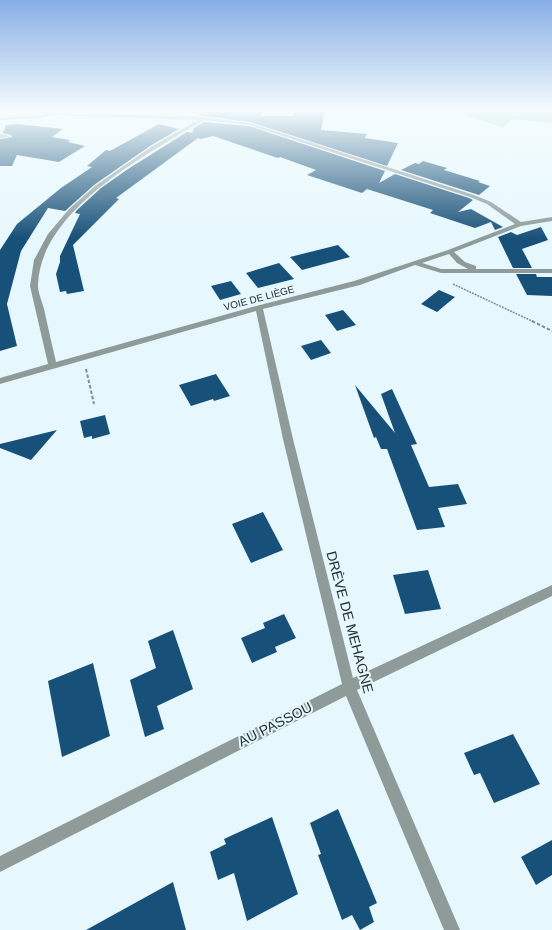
<svg xmlns="http://www.w3.org/2000/svg" width="552" height="930" viewBox="0 0 552 930" font-family="Arial,sans-serif">
<style>
.forest{fill:#7dc19c}
.building{fill:#175078}
.lines{fill:none;stroke-linecap:round;stroke-linejoin:round}
.path-far1{stroke:#7f8e92;stroke-width:1.5;stroke-dasharray:2 1;stroke-linecap:butt}
.path{stroke:#7f8e92;stroke-width:2;stroke-dasharray:3.5 2;stroke-linecap:butt}
.minor{fill:#8e9b99;fill-rule:evenodd}
.labels{text-anchor:middle;dominant-baseline:central;stroke-width:4;stroke-linejoin:round;paint-order:stroke}
.far-street-label{font-size:10px;fill:#263134;stroke:#e6f8fd}
.near-street-label{font-size:14px;fill:#263134;stroke:#e6f8fd}
</style>
<rect width="100%" height="100%" fill="#e6f8fd"/>
<path class="forest" d="M462,109H552V123L513,119L503,127L462,114Z"/>
<path class="building" d="M201,109H262L261,116H293L294,110L325,111L321,130L367,134L365,138L398,143L387,166L250,122L199,115Z
M204,122L249,126L385,171L379,183L395,174L469,198L473,200L458,212L471,209L503,227L495,230L491,222L475,228L430,213L433,210L367,189L362,193L307,175L316,170L280,157L278,158L213,136L201,139L198,138L116,198L119,199L73,245L84,291L67,294L66,291L60,292L56,274L60,262V256L80,214L75,213L77,210L101,188L128,169L187,132L192,133L194,128Z
M17,124L63,129L52,137L70,140L68,142L85,146L59,162L17,155L12,166H0V139L12,137L11,135L3,133L6,125Z
M159,124L179,129L150,146L94,185L65,211L48,208L21,251L7,304L17,346L0,351V250L17,224L61,188L92,167L87,166L106,150L110,151Z
M423,161L447,168L444,170L480,181L478,182L490,186L479,195L401,170L415,163L419,164Z
M541,227L548,240L522,249L532,268H513L498,237L511,232L517,235Z
M338,245L350,257L302,270L290,257Z
M279,263L294,279L258,288L246,273Z
M516,274H536L537,277H552V296L527,295Z
M231,281L241,294L220,300L211,286Z
M439,290L455,297L437,312L421,304Z
M343,310L356,325L337,331L325,315Z
M321,340L331,353L311,360L301,346Z
M216,374L230,396L214,401L213,399L191,406L179,385Z
M355,385L395,433L381,394L392,389L417,444L411,445L429,487L458,484L467,504L438,508L445,527L417,530L387,449H381L376,437L374,438Z
M105,415L110,434L92,439V436L84,438L80,421Z
M57,430L31,460L0,448V444Z
M263,512L283,550L251,563L232,524Z
M428,570L441,609L405,614L393,575Z
M284,614L296,638L275,647L277,652L252,663L241,638L265,628L263,623Z
M173,630L193,689L157,706L164,729L145,737L130,680L156,668L148,641Z
M93,663L110,736L62,757L48,681Z
M513,734L540,784L494,803L480,773L474,775L464,753Z
M338,809L377,903L369,907L374,922L360,930L352,915L342,920L318,855L321,854L310,823Z
M272,817L298,894L247,921L234,873L218,880L210,852L226,844L224,839Z
M552,840V875L536,885L521,857Z
M173,882L186,930H86Z"/>
<g class="lines">
<path class="path-far1" d="M453,284L534,322"/>
<path class="path" d="M532,321L552,331
M86,369L94,404"/>
<path class="minor" d="M33,109L66,114L194,116L250,123L474,195L491,202L521,222L552,217V221L521,226L454,252L465,262L476,266V269H552V273H441L415,265L360,285L263,309L293,439L353,678L552,585V596L357,690L460,930H444L346,696L0,872V856L342,684L283,439L256,311L0,384V378L48,364L30,286L34,260L48,234L69,209L95,186L151,147L198,120L50,115L48,117L0,120V118L46,115ZM204,120L249,125L470,197L487,204L515,224L448,250L354,281L256,306L56,362C52,345 48,327 44,309C42,301 38,293 38,285C40,210 147,154 204,120ZM449,254L457,263L468,269H441L422,263Z
M0,134L11,136L0,138Z"/>
</g>
<linearGradient id="sky" x2="0" y2="1"><stop stop-color="#87aee6"/><stop offset="0.46" stop-color="#f4fcfe"/><stop offset="1" stop-color="#f4fcfe" stop-opacity="0"/></linearGradient>
<rect width="552" height="239" fill="url(#sky)"/>
<g class="labels">
<g class="far-street-label">
<text transform="translate(259 298) rotate(-15)">VOIE DE LIÈGE</text>
</g>
<g class="near-street-label">
<text transform="translate(350 622) rotate(75)">DRÈVE DE MEHAGNE</text>
<text transform="translate(275 724) rotate(-27)">AU PASSOU</text>
</g>
</g>
</svg>
